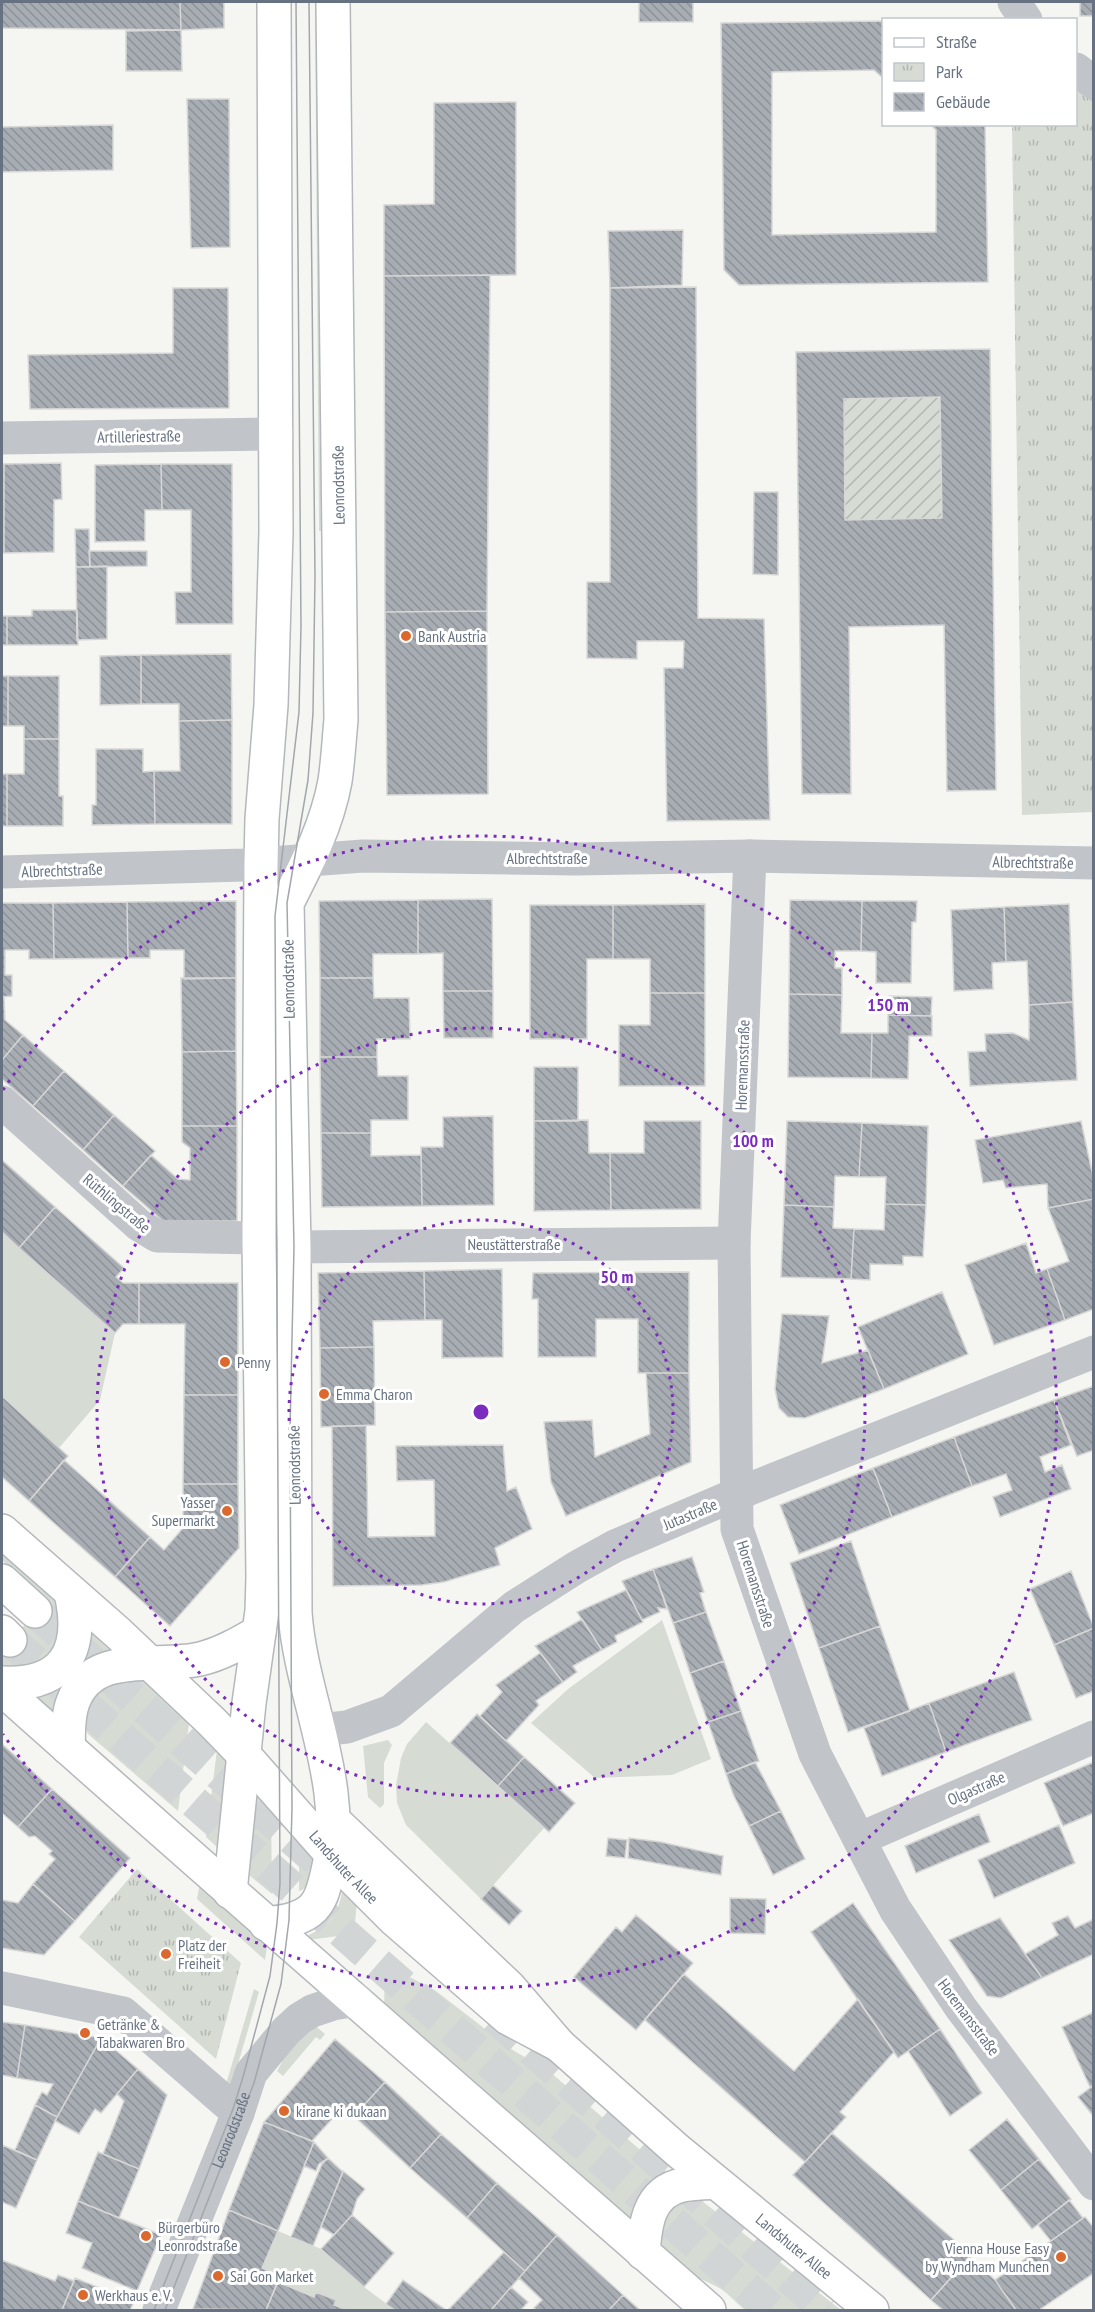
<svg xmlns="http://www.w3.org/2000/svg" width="1095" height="2312" viewBox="0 0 1095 2312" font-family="'PT Sans Narrow',sans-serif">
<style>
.grass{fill:#d6dcd4}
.park{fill:url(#park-tufts)}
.garden{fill:url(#garden-furrows)}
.building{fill:url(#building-back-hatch);stroke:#d7d7d5;stroke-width:1.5;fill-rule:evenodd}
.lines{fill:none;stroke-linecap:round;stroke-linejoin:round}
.highway-tunnel{stroke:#d1d5d6;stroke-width:33;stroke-dasharray:33 16;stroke-linecap:butt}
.major-casing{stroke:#b4b8bc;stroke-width:36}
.highway-casing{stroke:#b4b7ba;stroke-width:36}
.minor{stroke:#c1c4c8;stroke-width:33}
.major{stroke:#fff;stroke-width:33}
.highway{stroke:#fff;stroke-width:33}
.tram{stroke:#a2a7ad;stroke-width:1.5}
.ring{fill:none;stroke:#7b2cbf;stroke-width:3;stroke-dasharray:3 6}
.poi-dot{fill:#db692d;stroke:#fff;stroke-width:2}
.labels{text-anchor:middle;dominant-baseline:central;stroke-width:6;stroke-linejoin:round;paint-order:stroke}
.street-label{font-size:16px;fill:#667282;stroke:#fff}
.poi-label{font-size:16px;fill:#667282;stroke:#fff;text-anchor:start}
.centre{fill:#7b2cbf;stroke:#fff;stroke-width:3}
.ring-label{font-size:18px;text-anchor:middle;font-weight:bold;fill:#7b2cbf;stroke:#fff;stroke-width:6;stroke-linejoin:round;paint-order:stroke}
</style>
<defs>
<pattern id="park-tufts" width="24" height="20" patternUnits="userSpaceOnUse" patternTransform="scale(1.5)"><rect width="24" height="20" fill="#d6dcd4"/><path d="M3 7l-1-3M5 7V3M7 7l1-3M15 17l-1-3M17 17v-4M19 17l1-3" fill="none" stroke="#b1b7b1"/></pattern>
<pattern id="garden-furrows" width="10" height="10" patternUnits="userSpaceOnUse" patternTransform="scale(1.5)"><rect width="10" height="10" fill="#d6dcd4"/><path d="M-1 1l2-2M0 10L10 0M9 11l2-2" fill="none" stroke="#b1b7b1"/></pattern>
<pattern id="building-back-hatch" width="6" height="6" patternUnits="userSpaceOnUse" patternTransform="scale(1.5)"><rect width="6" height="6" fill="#a8adb4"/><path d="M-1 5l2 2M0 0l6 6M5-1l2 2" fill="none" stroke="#8d9198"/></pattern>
</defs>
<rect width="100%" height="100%" fill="#f5f6f2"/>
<path class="grass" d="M315,2H324L328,531H319Z
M2,1232L115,1333L100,1400L59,1448L2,1396Z
M2,1546L53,1592L63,1609V1642L40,1668H2V1651L46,1600L2,1560Z
M662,1620L711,1759L672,1775L595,1778L531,1723L568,1689Z
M86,1622L123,1654L58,1719L26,1693Z
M149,1679L190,1715L178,1811L88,1734L82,1721L98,1682Z
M426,1722L544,1828L481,1899L406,1825L397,1803L396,1785L401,1758L407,1744Z
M388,1740L392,1745L384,1763V1804L380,1808L368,1797L363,1746Z
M218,1742L231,1755L221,1844L217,1847L206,1837Z
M254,1791L271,1805L272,1894L249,1875L246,1867Z
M299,1834L316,1855C313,1867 312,1888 299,1891Z
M200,1883L264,1940L267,1947L265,1960L197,1899Z
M345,1890L357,1901L354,1934L308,1940L307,1936C328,1926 339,1915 342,1891Z
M385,1964L436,1991L511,2049L550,2072L667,2173L632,2225L384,2009Z
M254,1989L259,1992L229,2095L224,2091Z
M311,2022L325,2034L320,2040L316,2037L283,2076L277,2071L287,2053Z
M693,2199L702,2201L841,2310H745C737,2304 730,2295 721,2289C696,2274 651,2265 663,2223C668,2204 676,2202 693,2199Z
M278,2231L321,2249L364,2287L395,2310H347L334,2305L335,2300L316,2292L314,2297L278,2282L280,2276L262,2268Z"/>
<path class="park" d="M1076,82L1093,96V812L1022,815L1012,125L1076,124Z
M137,1869L241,1963L216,2059L79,1937Z"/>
<path class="garden" d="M940,397L942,518L845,520L844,399Z"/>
<path class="building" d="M2,2H180L181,30L2,28Z
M180,2H224V28L181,30Z
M639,2H693V22H639Z
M1080,2H1094V16H1080Z
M884,21V79L874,70L772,72V235L936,232V130L930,124H985L988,282L739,285L724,270L721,23Z
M181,30L182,71H126V31Z
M187,99H229L230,247L191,248Z
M516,102V275L384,276V205L434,204V103Z
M113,125V170L2,172V127Z
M683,230L682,285L610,288L608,231Z
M490,275L487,611L385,612L384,276Z
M696,287L698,618L764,619L770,820L667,821L664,668H683L684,641H637V659L587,658V582H610V288Z
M173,288H228L229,408L30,409L28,355L173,353Z
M990,349L996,790L947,791L944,625L849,627L851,794H802L796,352ZM940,397L942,518L845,520L844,399Z
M61,463L62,499L54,500V552L4,553V464Z
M2,464H4V553H2Z
M161,464L162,510H145V541L95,542V465Z
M161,464H232L233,624H176L175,592H191V510H162Z
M754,492H778V575L753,574Z
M75,529H89L90,567H76Z
M89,551H147V566L90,567Z
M107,566V639L77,640L76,567Z
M32,610H77L78,645H7V616H32Z
M487,611L488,794L387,795L385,612Z
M2,616H7V645H2Z
M231,654L232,720L179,721V704H141V655Z
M141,655V704L100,705V656Z
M2,676H8V726H2Z
M8,676H59V739H24V726H8Z
M232,720V824H155L154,771H180L179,721Z
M24,739H59V796H63V826H7V774H24Z
M96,749H143V772L154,771L155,824L92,825V805H96Z
M2,774H7V826H2Z
M492,899L493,991H443V953L418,954V900Z
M418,900V954H373V978H320L319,901Z
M790,900L862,901L861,951H835V968H842V995L789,994Z
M236,901V978L184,979V950H150V958H128L127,902Z
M862,901H917L916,922H912L911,983H876V952L861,951Z
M127,902L128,958L54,959L53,903Z
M2,903H53L54,959H29V950H5V975H12V996L2,997Z
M705,904V993H650V959H613V905Z
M1069,904L1073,1002L1029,1005L1027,961L1006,962L1004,907Z
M530,905H613V959H587V1039H530Z
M1004,907L1006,962L992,963L993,989L954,991L951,910Z
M181,978H236V1051L182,1052Z
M320,978H373L374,998H409L410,1039H377V1057H320Z
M443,991H493V1038H444Z
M650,993H705V1086H619V1025H650Z
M789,994L842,995L841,1033H872L871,1078L788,1077Z
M889,996L932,997L931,1016L888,1015Z
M2,997H4L5,1020L23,1035L2,1060Z
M1073,1002L1077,1080L970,1086L968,1052L986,1051L985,1034L1013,1033L1029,1040V1005Z
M888,1015L932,1016V1036H909L908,1079L871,1078L872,1033H888Z
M23,1035L64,1071L33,1106L2,1079V1060Z
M236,1051L237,1126H182V1052Z
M320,1057H377L378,1076H408V1120H371V1133H321Z
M534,1067H578V1121H534Z
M64,1071L114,1115L83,1150L33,1106Z
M114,1115L155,1151L123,1186L83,1150Z
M493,1116L494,1205L422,1206L421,1147H443V1117Z
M588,1120L589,1153H610L611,1210L534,1211V1121Z
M644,1121H701V1209L611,1210L610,1153H644Z
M787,1121L862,1123L859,1177L835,1176L834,1207L784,1205Z
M1081,1121L1094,1181V1199L1048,1208L1047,1184L1006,1188L1003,1180L983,1183L975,1140Z
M862,1123L928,1126L926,1205L885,1204L886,1177H859Z
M182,1126H237V1221H163L123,1186L151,1155L178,1179L190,1180V1148L182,1142Z
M321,1133H371V1156L421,1155L422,1206L322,1207Z
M2,1160L55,1207L19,1248L2,1232Z
M1094,1199V1309L1065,1320L1047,1269L1069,1261L1048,1208Z
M885,1204L926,1205L923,1257L903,1256V1265L870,1264V1280L851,1279L854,1229L884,1230Z
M784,1205L834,1207L833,1228L854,1229L851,1279L781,1277Z
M55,1207L124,1268L116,1277L123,1283H139V1324H123L115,1333L19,1248Z
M1026,1243L1036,1273L1047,1269L1065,1320L994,1345L965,1265Z
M502,1269L503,1357L442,1358V1320H425L424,1271Z
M424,1271L425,1320L373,1321L374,1347L320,1348L318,1273Z
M689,1272V1373H638V1319H596V1357H538V1299H532L533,1273Z
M139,1283H238V1395H184L185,1324H139Z
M942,1292L968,1354L884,1389L858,1327Z
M782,1314L829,1316L822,1363L868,1350L884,1389L805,1418L788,1417L779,1408L775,1389Z
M374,1347L375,1425L321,1427L320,1348Z
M646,1373H689L691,1462L566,1516L551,1482L544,1422L592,1420L595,1457L650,1434Z
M1094,1386V1450L1077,1456L1054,1400Z
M184,1395H238V1484H183Z
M2,1396L68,1456L29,1501L2,1477Z
M1054,1400L1071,1445L1040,1457L1045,1472L1062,1465L1071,1489L1000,1517L993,1497L1012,1490L1006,1474L972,1486L954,1437Z
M332,1426H366L368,1537L435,1536L434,1480L397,1481L396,1446L503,1445L507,1491L516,1487L532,1529L495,1548L500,1565L444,1582L422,1585L333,1586Z
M954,1437L972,1486L892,1517L873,1468Z
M64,1460L150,1537L115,1577L29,1501Z
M873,1468L892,1517L799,1554L780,1505Z
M183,1484H238L239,1548L170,1626L115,1577L150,1537L164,1550L183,1528Z
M851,1541L880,1626L819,1648L790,1563Z
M692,1557L704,1592L700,1593L706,1612L673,1623L653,1569Z
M653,1569L667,1609L658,1608L660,1612L642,1620L622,1581Z
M1071,1571L1094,1628L1054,1645L1030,1589Z
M626,1590L643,1622L615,1636L617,1642L602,1650L577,1612Z
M706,1612L724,1661L690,1673L673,1623Z
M582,1619L602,1650L573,1666L577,1672L563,1682L535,1646Z
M880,1626L910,1711L848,1732L819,1648Z
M1094,1628V1691L1076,1698L1054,1645Z
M540,1653L563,1682L536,1701L539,1705L506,1741L480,1716L502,1692L496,1685Z
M724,1661L741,1711L708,1722L690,1673Z
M1014,1672L1032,1720L946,1752L929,1703Z
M929,1703L946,1752L882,1776L864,1728Z
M741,1711L759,1761L726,1774L708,1722Z
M477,1714L524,1757L498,1786L450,1743Z
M2,1744L52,1789L18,1827L2,1813Z
M524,1757L575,1803L549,1832L498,1786Z
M755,1762L781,1811L749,1826L733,1794L726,1774Z
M1094,1762V1813L1063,1826L1044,1783Z
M52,1789L130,1858L75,1921L33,1884L55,1859L49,1854L52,1851L35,1836L29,1837L18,1827Z
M781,1811L805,1859L773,1875L749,1826Z
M979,1814L990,1842L916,1873L905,1846Z
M1059,1825L1075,1863L994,1898L978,1860Z
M608,1838L627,1840L625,1858L606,1856Z
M629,1838L661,1842L723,1856L721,1875L628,1858Z
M33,1884L75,1921L44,1955L2,1948V1900L18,1903Z
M493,1885L522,1911L509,1925L481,1899Z
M730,1898L766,1899L765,1934L730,1933Z
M853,1903L940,2029L898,2058L811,1932Z
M636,1915L693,1963L636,2030L574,1977L616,1927L622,1932Z
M1068,1916L1075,1928L1094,1919V1954L1042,1978L1025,1954L1058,1935L1052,1923Z
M1000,1918L1042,1978L1001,1998L987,1996L949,1940Z
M684,1974L794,2071L858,1999L894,2052L840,2112L846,2117L805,2162L645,2020Z
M1094,2012V2085L1090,2087L1062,2027Z
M2,2022L25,2025L17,2078L2,2075Z
M25,2025L101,2038L57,2117L35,2105L42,2092L47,2095L53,2084L17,2078Z
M940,2029L982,2093L950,2116L908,2051Z
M101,2038L138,2069L101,2113L95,2109L79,2134L55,2121Z
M335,2039L385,2082L354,2116L343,2107L312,2141L264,2122Z
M138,2069L167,2095L139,2169L103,2154L124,2101L117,2094Z
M385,2082L441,2134L410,2168L354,2116Z
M1094,2085V2117L1078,2097Z
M35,2105L57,2117L37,2160L15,2150Z
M1007,2119L1039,2159L1001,2190L969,2150Z
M264,2122L314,2142L278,2231L229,2210Z
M832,2133L971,2255L931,2300L793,2175Z
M441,2134L497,2183L467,2218L410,2168Z
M314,2142L328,2158L319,2164L316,2171L304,2166Z
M2,2145L37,2160L16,2208L2,2202Z
M98,2152L139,2169L119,2218L78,2201Z
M328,2158L343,2172L313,2246L291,2237L322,2164Z
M1039,2159L1071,2199L1032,2229L1001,2190Z
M343,2171L365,2189L357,2199L352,2215L334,2235L321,2227Z
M497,2183L557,2235L525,2271L467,2218Z
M1069,2200L1083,2218L1051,2241L1038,2225Z
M78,2201L161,2235L137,2291L82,2268L92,2243L66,2233Z
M229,2210L278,2231L262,2268L280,2276L266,2310L193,2309Z
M352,2215L394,2253L364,2287L321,2249Z
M1085,2217L1094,2228V2273L1039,2310H1016L995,2280Z
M557,2235L623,2295L609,2310H537L534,2308L542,2300L519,2278Z
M504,2252L525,2271L491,2310H448Z
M970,2257L995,2280L1016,2310H943L931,2300Z
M2,2260L55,2281L58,2275L74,2281L62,2310H2Z
M75,2278L134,2302L130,2310H62Z
M403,2280L446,2310H395L386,2304Z
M278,2282L314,2297L316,2292L336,2300L334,2305L347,2310H266Z
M511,2287L528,2302L521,2310H491Z
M623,2295L640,2310H609Z"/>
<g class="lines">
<path class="highway-tunnel" d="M35,1611L339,1880
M10,1640L772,2310
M495,2017L826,2310"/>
<g class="major-casing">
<g id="major">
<path id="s2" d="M2,1531L118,1633L211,1721L244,1755L349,1874L395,1920L508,2018L559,2045"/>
<path d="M2,1683C65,1686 84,1650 71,1593"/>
<path d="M2,1689C236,1898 473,2103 709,2310"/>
<path d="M68,1748C69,1734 67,1717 73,1702C92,1649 156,1669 200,1659C221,1654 240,1643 259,1632"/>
<path id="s3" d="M332,1819L509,1987L559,2045L677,2150L872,2310"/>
<path d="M230,1892L249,1703L262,1611L263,1577L259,1238L261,864L262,819L271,705L276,532L274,2"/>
<path d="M266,1924C282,1922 301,1920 313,1908C322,1899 324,1887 327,1875C350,1788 301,1698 295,1613L294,1247L287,903C307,864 327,825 335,781C338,761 339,740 341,720L333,2"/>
<path d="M643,2253C645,2226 648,2192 682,2185C692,2183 704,2183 715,2182"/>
</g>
</g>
<g class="highway-casing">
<path id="highway" d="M2,1581L35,1611
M2,1632L10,1640"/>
</g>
<g class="minor">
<path d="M1014,2L1026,20"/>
<path d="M1076,69L1094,83"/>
<path d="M2,438L277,434"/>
<path d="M750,856L734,1243L737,1529L815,1754L895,1909L961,2008L1094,2184"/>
<path d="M2,872L244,865L363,856L575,859L750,856L1094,863"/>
<path d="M2,1102L139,1225L157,1236L259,1238"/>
<path d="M294,1247L734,1243"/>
<path d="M319,1730L347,1727L391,1711L514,1607L577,1567L615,1546L737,1494L1094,1352"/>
<path d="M859,1839L1094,1737"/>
<path d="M2,1988L123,2013L238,2113"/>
<path id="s1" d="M159,2310L238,2113L251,2073L286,2031L299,2019L312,2011L333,2004L357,2000"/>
</g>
<use href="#major" class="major"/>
<use href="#highway" class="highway"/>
<path class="tram" d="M154,2310L233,2109L243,2077L270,1976L277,1923L280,1883L275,916L299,712L301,626L296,2
M165,2310L254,2083L281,1984L289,1920L292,1808L290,1431L294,1247L287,903L308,780L313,713L315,576L309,2"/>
</g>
<g class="ring">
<circle cx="481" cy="1412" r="192"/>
<circle cx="481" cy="1412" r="384"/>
<path d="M3 1090A576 576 0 1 1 3 1734"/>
</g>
<g class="poi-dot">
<circle cx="406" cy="636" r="6"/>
<circle cx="225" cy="1362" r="6"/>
<circle cx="324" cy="1394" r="6"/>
<circle cx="227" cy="1511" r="6"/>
<circle cx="166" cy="1954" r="6"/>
<circle cx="85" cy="2033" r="6"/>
<circle cx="284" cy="2111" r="6"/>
<circle cx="146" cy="2236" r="6"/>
<circle cx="1061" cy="2257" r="6"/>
<circle cx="218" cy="2276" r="6"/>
<circle cx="83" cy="2295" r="6"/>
</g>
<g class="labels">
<g class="street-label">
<text transform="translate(139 436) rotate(-1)">Artilleriestraße</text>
<text transform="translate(338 485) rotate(-91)">Leonrodstraße</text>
<text x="547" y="858">Albrechtstraße</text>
<text transform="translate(1033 862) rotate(1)">Albrechtstraße</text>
<text transform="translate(62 870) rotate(-2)">Albrechtstraße</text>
<text transform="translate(288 979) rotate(-91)">Leonrodstraße</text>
<text transform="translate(742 1065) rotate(-88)">Horemansstraße</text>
<text transform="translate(117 1203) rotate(40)">Rüthlingstraße</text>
<text x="514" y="1244">Neustätterstraße</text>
<text transform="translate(294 1465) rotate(-91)">Leonrodstraße</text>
<text transform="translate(690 1514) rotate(-23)">Jutastraße</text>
<text transform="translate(756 1584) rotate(72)">Horemansstraße</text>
<text transform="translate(976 1788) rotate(-24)">Olgastraße</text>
<text stroke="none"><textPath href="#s2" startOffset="480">Landshuter Allee</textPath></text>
<text transform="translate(969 2017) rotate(53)">Horemansstraße</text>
<text stroke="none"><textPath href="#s1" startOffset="194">Leonrodstraße</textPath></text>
<text stroke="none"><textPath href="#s3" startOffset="630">Landshuter Allee</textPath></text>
</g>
<g class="poi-label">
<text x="418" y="636">Bank Austria</text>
<text x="237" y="1362">Penny</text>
<text x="336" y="1394">Emma Charon</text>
<text x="215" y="1502" text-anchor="end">Yasser<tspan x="215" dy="18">Supermarkt</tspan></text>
<text x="178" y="1945">Platz der<tspan x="178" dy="18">Freiheit</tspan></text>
<text x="97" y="2024">Getränke &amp;<tspan x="97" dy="18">Tabakwaren Bro</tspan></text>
<text x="296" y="2111">kirane ki dukaan</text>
<text x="158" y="2227">Bürgerbüro<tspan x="158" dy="18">Leonrodstraße</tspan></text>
<text x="1049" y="2248" text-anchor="end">Vienna House Easy<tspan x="1049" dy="18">by Wyndham Munchen</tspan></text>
<text x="230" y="2276">Sai Gon Market</text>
<text x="95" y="2295">Werkhaus e. V.</text>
</g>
</g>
<circle cx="481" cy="1412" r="9" class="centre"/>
<g class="ring-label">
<text x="888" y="1011">150 m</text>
<text x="753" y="1147">100 m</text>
<text x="617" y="1283">50 m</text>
</g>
<rect width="1095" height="2312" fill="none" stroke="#667282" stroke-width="6"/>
<rect x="882" y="18" width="195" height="108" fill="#ffffff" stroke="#c2c7cd" stroke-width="1.5"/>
<rect x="894" y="38" width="30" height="9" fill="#ffffff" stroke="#c2c7cd" stroke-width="1.5"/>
<text x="936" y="48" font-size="18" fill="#667282">Straße</text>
<rect x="894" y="63" width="30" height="18" fill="url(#park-tufts)" stroke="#c2c7cd" stroke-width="1.5"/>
<text x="936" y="78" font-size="18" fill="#667282">Park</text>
<rect x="894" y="93" width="30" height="18" fill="url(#building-back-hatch)" stroke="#c2c7cd" stroke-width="1.5"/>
<text x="936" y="108" font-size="18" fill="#667282">Gebäude</text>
</svg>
